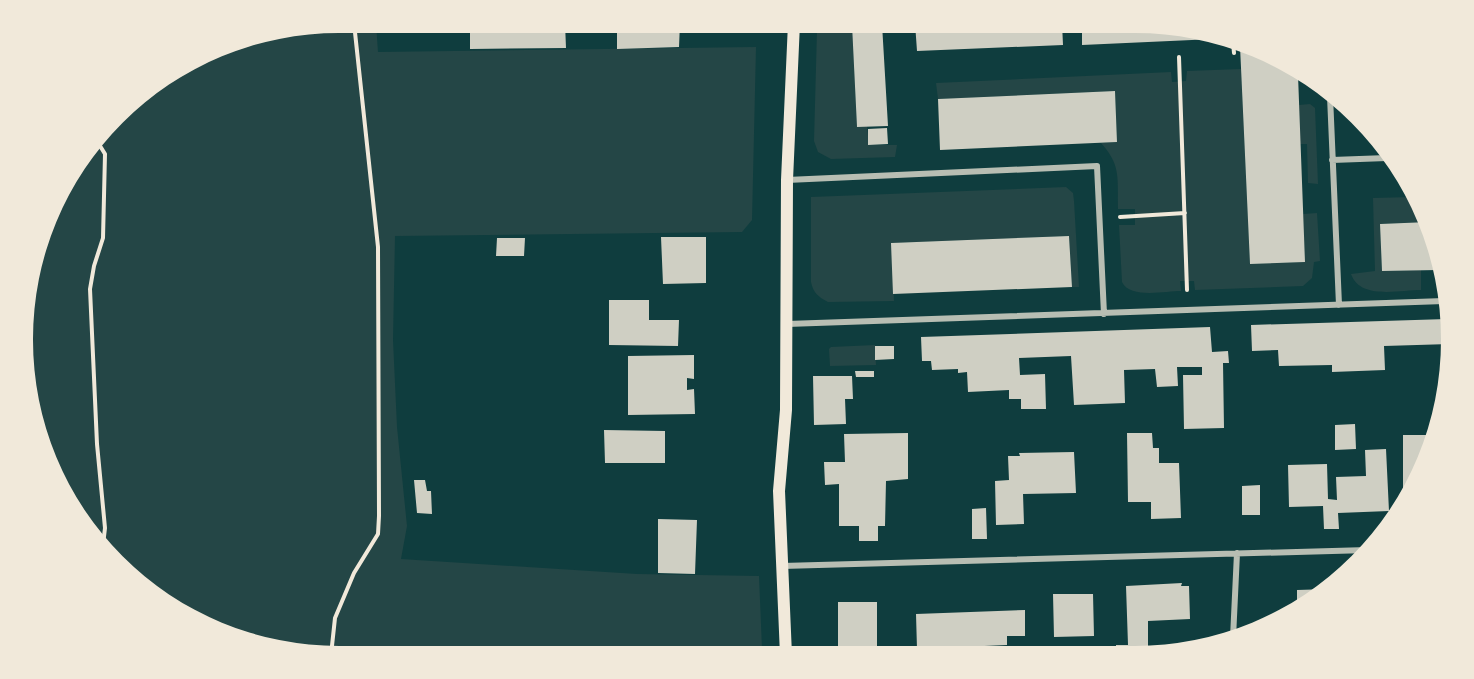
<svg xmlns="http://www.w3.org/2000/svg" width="1474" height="679" viewBox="0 0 1474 679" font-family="'PT Sans',sans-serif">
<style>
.green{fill:#244646}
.building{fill:#cfcfc3}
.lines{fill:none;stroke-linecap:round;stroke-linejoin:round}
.path{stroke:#f1e9da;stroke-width:4}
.minor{stroke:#b8beb3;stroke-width:6}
.secondary{stroke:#f1e9da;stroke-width:12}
</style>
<rect width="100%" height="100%" fill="#0f3d3e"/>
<path class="green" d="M340,23H376L378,52L756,47L752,220L742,232L395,236L393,340L397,427L407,526L401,559L637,574L759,576L762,649L627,655L585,654L584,656H339L219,632L131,578L65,498L25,381L29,278L65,181L131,101L237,39Z
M822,23L823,25H852L857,127L867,126L869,145H897L895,157L831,159L818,152L814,141L817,30Z
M1241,69L1250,264L1305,262L1303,214L1317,213L1320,261L1314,262L1312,278L1303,286L1195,290L1194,281H1180L1181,291C1165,291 1130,299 1122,282L1119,225H1135V209H1118C1117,180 1122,166 1101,143L1117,142L1115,91L938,99L936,83L1171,72L1172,82L1186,81L1187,71Z
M1310,104L1315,108L1318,184L1308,183L1307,144H1300L1299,105Z
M1066,187L1073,193L1074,201L1079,287H1072L1069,236L892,243L894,301L828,302C818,297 813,292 811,282V197Z
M1413,197L1428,222L1380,224L1382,271L1421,270V290C1399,290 1360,300 1351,274L1375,271L1373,198Z
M875,345L876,365L830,366L829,349L831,347Z"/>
<path class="building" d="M470,23H565L566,48L470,49Z
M651,23H680L679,47L617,49V31L651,30Z
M915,23H1062L1063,45L917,51Z
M1082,23H1135L1214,39L1082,45Z
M882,24L888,126L857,127L852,25Z
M1250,45L1255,47L1298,75L1305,262L1250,264L1240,46Z
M1115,91L1117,142L940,150L938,99Z
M887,128L888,144L868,145V129Z
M1428,222L1438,270L1382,271L1380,224Z
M1069,236L1072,287L893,294L891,243Z
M661,237H706V283L663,284Z
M497,238H525L524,256H496Z
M609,300H649V320H679L678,346L609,345Z
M1447,319L1451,339L1450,344L1384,346L1385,370L1332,372V365L1279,366L1278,350L1252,351L1251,325Z
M1210,327L1212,352L1228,351L1229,363H1223L1224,428L1184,429L1183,375H1202V367H1177L1178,386L1157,387L1155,369L1124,370L1125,403L1074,405L1071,356L1019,358L1020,375L1045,374L1046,409H1021V399H1009V390L968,392L967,372L958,373V369L932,370L931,361H922L921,337Z
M875,346H894V359L875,360Z
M694,355V379L687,378V390L694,389L695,414L628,415V356Z
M855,371H874V377H856Z
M813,376H852L853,399H845L846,424L814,425Z
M1355,424L1356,449L1335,450V425Z
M604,430L665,431V463H605Z
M908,433V479L886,481L885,526H878V541H859V526H839V484L825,485L824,462H845L844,434Z
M1127,433H1152L1153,448H1159V463H1179L1181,518L1151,519V502H1128Z
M1403,435H1433L1427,460L1410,490H1403Z
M1386,449L1389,511L1338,513L1339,529H1324L1323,506L1289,507L1288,465L1327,464L1328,499L1337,500L1336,477L1366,476L1365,450Z
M1074,452L1076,493L1023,494L1024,524L996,525L995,481L1009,480L1008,456H1020L1019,453Z
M414,480H425L427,491H431L432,514L417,513Z
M1260,485V515H1242V486Z
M986,508L987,539H972V509Z
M658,519L697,520L695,574L658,573Z
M1182,583L1181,586H1189L1190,619L1148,621V654H1116V645H1128L1126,586Z
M1329,589L1328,591L1297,608V590Z
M1053,594H1093L1094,636L1054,637Z
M838,602H877V651H838Z
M1025,610V636H1007V645L917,649L916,614Z"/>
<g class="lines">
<path class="path" d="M1233,42L1234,53
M1179,57L1187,290
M97,141L105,154L103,238L94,266L90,289L97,444L105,528L103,545
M1120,217L1185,213
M331,655L335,618L354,573L378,534L379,516L378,247L354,23"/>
<path class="minor" d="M1330,96L1339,305
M1332,160L1387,158
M787,180L1097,166L1104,314
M787,324L1444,301
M782,566L1368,550
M1233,638L1237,553"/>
<path class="secondary" d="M786,655L779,491L786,410L787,180L794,23"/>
</g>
<path d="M0 0H1474V679H0ZM339 33H1135A306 306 0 0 1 1441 339V340A306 306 0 0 1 1135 646H339A306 306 0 0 1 33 340V339A306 306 0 0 1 339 33Z" fill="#f1e9da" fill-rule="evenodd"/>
</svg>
